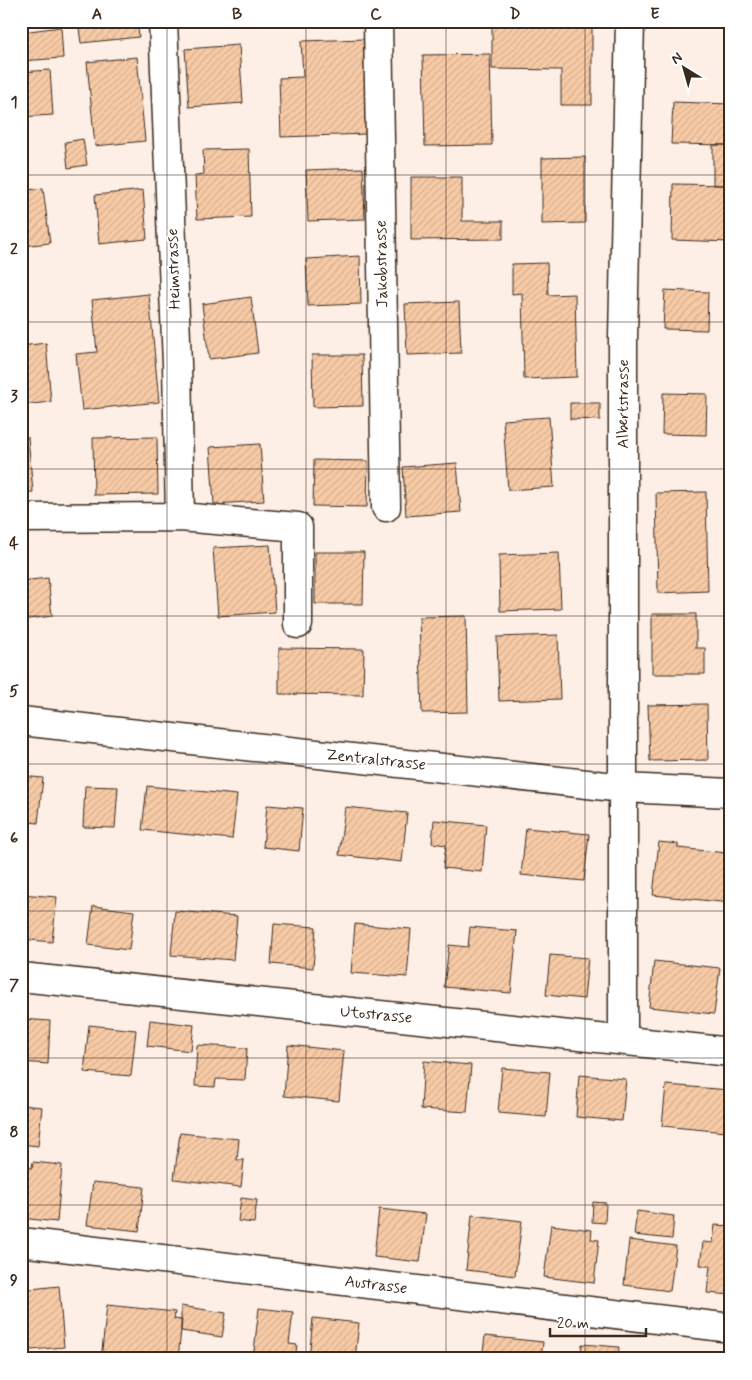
<svg xmlns="http://www.w3.org/2000/svg" width="752" height="1380" viewBox="0 0 752 1380" font-family="Mynerve,sans-serif">
<style>
.building{fill:url(#building-hatch);stroke:#3b2a1e}
.lines{fill:none;stroke-linecap:round;stroke-linejoin:round}
.minor-casing{stroke:#3b2a1e;stroke-width:31}
.minor{stroke:#fff;stroke-width:28}
.grid{fill:none;stroke:#3b2a1e;stroke-width:1;stroke-opacity:0.55}
.labels{text-anchor:middle;dominant-baseline:central;stroke-width:4;stroke-linejoin:round;paint-order:stroke}
.street-label{font-size:16px;fill:#3b2a1e;stroke:#fff}
.neatline{fill:none;stroke:#3b2a1e;stroke-width:2}
.grid-label{font-size:16px;text-anchor:middle;font-weight:bold;fill:#3b2a1e}
</style>
<defs>
<pattern id="building-hatch" width="6" height="6" patternUnits="userSpaceOnUse" patternTransform="scale(1.25)"><rect width="6" height="6" fill="#f8cba7"/><path d="M-1 1l2-2M0 6l6-6M5 7l2-2" fill="none" stroke="#d6ae8f"/></pattern>
</defs>
<rect width="100%" height="100%" fill="#fdefe5"/>
<filter id="ink" filterUnits="userSpaceOnUse"><feTurbulence type="fractalNoise" baseFrequency=".02" numOctaves="2"/><feDisplacementMap in="SourceGraphic" scale="10" xChannelSelector="R" yChannelSelector="G"/><feConvolveMatrix kernelMatrix="1 2 1 2 8 2 1 2 1" color-interpolation-filters="sRGB"/></filter>
<g filter="url(#ink)">
<path class="building" d="M78,21H137L139,37L81,43Z
M492,23H592V105H561V70L492,69Z
M61,27L63,58L21,61V32Z
M364,39L367,134L281,137L279,78L303,77L301,41Z
M239,45L243,103L189,107L185,49Z
M490,54L492,145L425,146L423,55Z
M137,57L145,141L95,146L87,62Z
M50,70L53,115L21,117V72Z
M673,102L731,104V145L671,144Z
M83,139L87,165L68,168L65,142Z
M713,145H731V185H713Z
M249,149L251,217L197,219L195,175L204,174L203,150Z
M585,157V223L542,224V158Z
M363,168L365,219L308,221L306,170Z
M411,177H462V221H503V239L411,240Z
M673,184L731,185V242L672,240Z
M43,188L50,243L21,246V191Z
M143,190L147,239L99,244L95,195Z
M360,256L361,304L308,306L306,259Z
M547,263L548,295L575,294L577,377L524,379L522,293L512,294V264Z
M665,290L708,292L707,330L663,329Z
M149,294L159,402L82,410L76,354L97,352L92,300Z
M251,297L258,353L209,359L202,304Z
M459,302L461,353L407,355L405,304Z
M46,343L51,402L21,405V346Z
M312,355H362L363,406L313,407Z
M727,376H731V403H728Z
M663,393L707,394L706,435L662,434Z
M570,403H600V420L570,419Z
M549,417L554,487L508,490L503,420Z
M21,437H28L33,492L21,493Z
M157,437L158,494L94,495L93,438Z
M260,444L264,501L214,504L210,447Z
M314,460L368,461L367,507L313,506Z
M457,463L461,512L406,516L403,467Z
M706,492L708,591L658,593L656,493Z
M270,545L275,612L218,616L213,548Z
M315,552H364L363,604H315Z
M559,553L561,609L500,611L499,555Z
M48,578L52,616L21,620V581Z
M652,614H696V648H705V674H652Z
M466,616L468,712L422,713L419,617Z
M558,635L560,699L499,701L497,637Z
M279,648L364,649L363,695L279,694Z
M707,704L708,760L650,761L648,705Z
M21,776L43,778L38,823L21,821Z
M85,786L118,787L115,828L83,827Z
M147,786L237,795L232,839L142,830Z
M267,805L303,808L299,851L263,847Z
M345,807L407,813L402,862L339,855Z
M434,820L486,825L482,872L443,868L446,845L432,843Z
M526,828L589,834L584,881L521,875Z
M659,842L678,844V848L727,853V850H731V903L653,895Z
M21,894L57,897L52,942L21,939Z
M93,906L134,911L129,950L88,945Z
M175,911L237,916L233,960L171,955Z
M274,924L316,927L313,968L271,964Z
M355,924L411,929L407,977L351,973Z
M470,927L517,931L511,993L444,987L449,945L468,947Z
M550,955L588,958L584,999L546,995Z
M654,961L720,968L714,1014L649,1007Z
M21,1019L50,1021L48,1064L21,1062Z
M150,1020L194,1025L191,1051L147,1046Z
M89,1025L136,1030L131,1076L84,1072Z
M197,1045L247,1048L245,1080L216,1079L215,1087L195,1086Z
M288,1045L344,1051L339,1101L284,1096Z
M424,1061L471,1065L467,1112L421,1109Z
M502,1068L550,1072L546,1117L498,1113Z
M579,1075L626,1079L622,1121L576,1117Z
M666,1085L730,1090L726,1132L662,1126Z
M21,1105L42,1107L38,1146L21,1144Z
M180,1133L239,1139L237,1160H244L241,1187L174,1179Z
M33,1162L62,1165L57,1222L21,1218V1166L32,1168Z
M93,1182L144,1187L139,1231L87,1225Z
M241,1198L257,1200L254,1223L238,1221Z
M593,1202L606,1203L605,1223L592,1222Z
M379,1209L426,1214L420,1262L374,1257Z
M637,1211L674,1216L672,1239L634,1235Z
M472,1215L522,1221L515,1276L466,1270Z
M551,1225L592,1230L591,1239L599,1240L594,1283L544,1277Z
M715,1225L731,1226V1295L707,1293L710,1266L700,1265L703,1242L713,1243Z
M629,1240L676,1246L670,1291L624,1285Z
M59,1286L64,1347L21,1351V1290Z
M107,1305L175,1312L174,1319L182,1320L178,1359H101Z
M181,1306L226,1313L222,1337L181,1331Z
M259,1308L293,1312L289,1344L297,1345L295,1359H253Z
M313,1318L359,1323L355,1359H309Z
M485,1336L543,1342L541,1359H482Z
M582,1344L619,1347L618,1359H580Z
M654,1355L688,1359H654Z"/>
<g class="lines">
<g class="minor-casing">
<path id="minor" d="M163,21L177,364L180,517L298,527V624
M378,21L386,507
M21,518L180,517
M21,721L623,788L731,793
M21,977L731,1052
M623,1040V337L630,21
M21,1242L731,1328"/>
</g>
<use href="#minor" class="minor"/>
</g>
</g>
<path class="grid" d="M167,21V1359M306,21V1359M446,21V1359M585,21V1359M21,175H731M21,322H731M21,469H731M21,616H731M21,764H731M21,911H731M21,1058H731M21,1205H731"/>
<g class="labels">
<g class="street-label">
<text transform="translate(382 264) rotate(-91)">Jakobstrasse</text>
<text transform="translate(174 269) rotate(-92)">Heimstrasse</text>
<text transform="translate(623 404) rotate(-90)">Albertstrasse</text>
<text transform="translate(376 760) rotate(6)">Zentralstrasse</text>
<text transform="translate(376 1015) rotate(5)">Utostrasse</text>
<text transform="translate(376 1285) rotate(7)">Austrasse</text>
</g>
</g>
<rect width="752" height="1380" fill="none" stroke="#fff" stroke-width="55"/>
<g transform="translate(684 68) rotate(323)" stroke="#ffffff" stroke-width="4" paint-order="stroke">
<path d="M0-4L9 19L0 12L-9 19Z" fill="#3b2a1e"/>
<text y="-8" font-size="14" font-weight="bold" text-anchor="middle" fill="#3b2a1e">N</text>
</g>
<path d="M550 1328v8h96v-8" fill="none" stroke="#3b2a1e" stroke-width="2.5"/>
<text x="557" y="1328" font-size="15" fill="#3b2a1e" stroke="#ffffff" stroke-width="4" paint-order="stroke">20 m</text>
<rect x="28" y="28" width="696" height="1324" class="neatline"/>
<g class="grid-label">
<text x="97" y="19">A</text>
<text x="237" y="19">B</text>
<text x="376" y="19">C</text>
<text x="515" y="19">D</text>
<text x="655" y="19">E</text>
<text x="14" y="107">1</text>
<text x="14" y="254">2</text>
<text x="14" y="401">3</text>
<text x="14" y="548">4</text>
<text x="14" y="696">5</text>
<text x="14" y="843">6</text>
<text x="14" y="990">7</text>
<text x="14" y="1137">8</text>
<text x="14" y="1285">9</text>
</g>
</svg>
